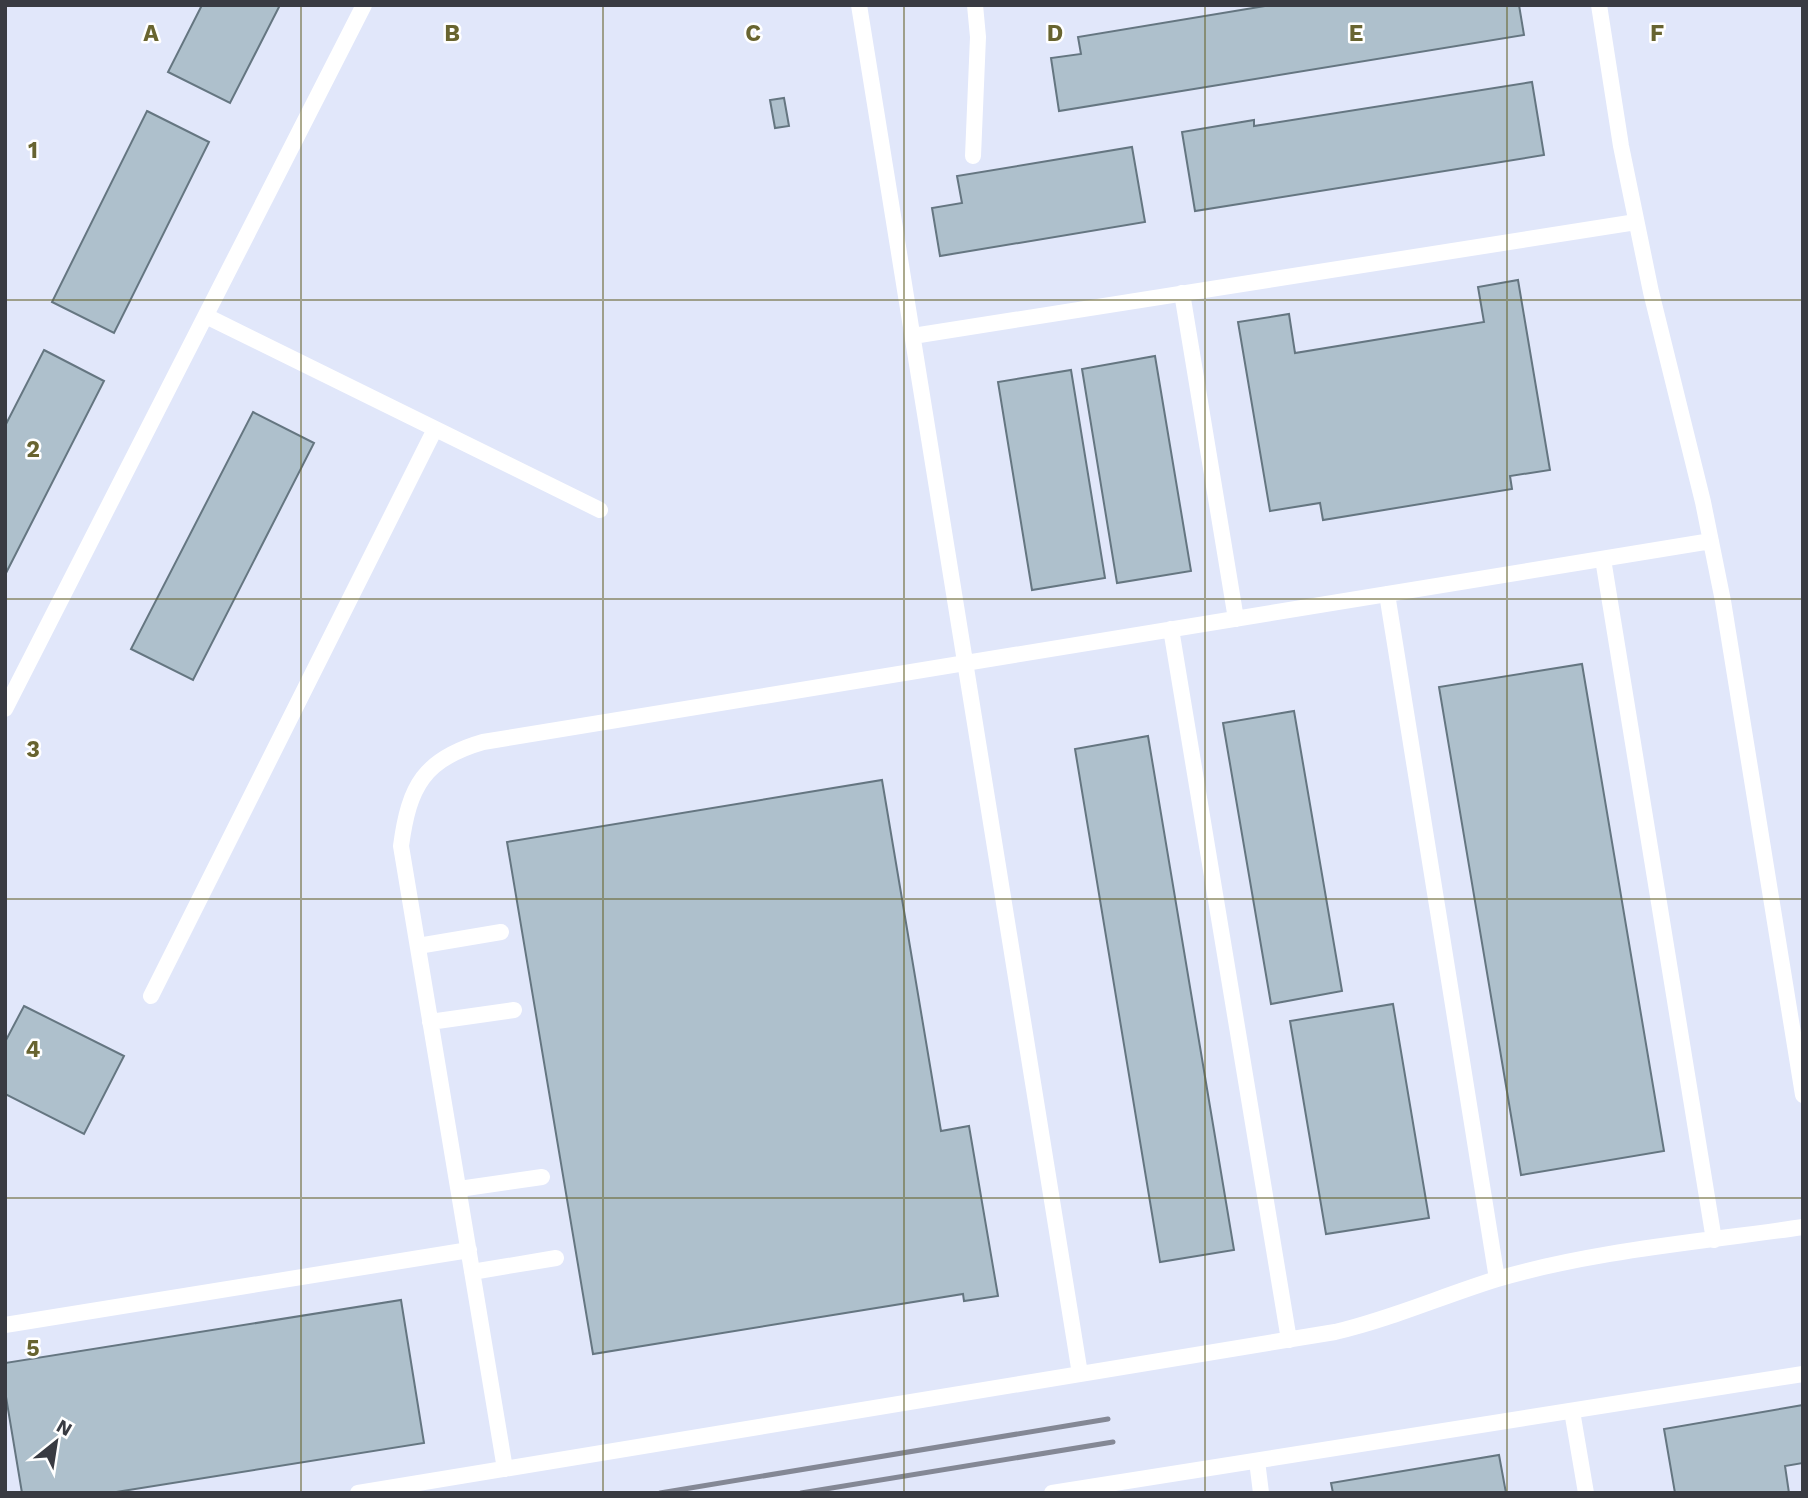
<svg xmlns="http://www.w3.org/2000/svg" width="1808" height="1498" viewBox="0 0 1808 1498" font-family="'Work Sans',sans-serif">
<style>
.building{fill:#aec0cc;stroke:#657681;stroke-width:2}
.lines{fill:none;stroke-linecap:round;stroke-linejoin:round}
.service{stroke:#fff;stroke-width:16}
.rail{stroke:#848895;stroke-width:5}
.grid{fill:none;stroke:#686430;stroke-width:2;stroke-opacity:0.55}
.grid-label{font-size:23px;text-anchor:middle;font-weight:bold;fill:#686430;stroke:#fff;stroke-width:5;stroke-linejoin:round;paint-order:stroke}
</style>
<rect width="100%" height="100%" fill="#e1e7fa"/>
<path class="building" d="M202,5H280L230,103L168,72Z
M1271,5H1519L1524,35L1059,111L1051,58L1081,54L1078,37Z
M1532,82L1544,155L1195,211L1182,132L1254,120V126Z
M784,98L789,126L775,128L770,100Z
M147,111L209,142L114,333L52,302Z
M1132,147L1145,222L940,256L932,208L962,203L957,176Z
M1518,280L1550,470L1510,476L1512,489L1323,520L1320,503L1270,511L1238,322L1289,314L1295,353L1484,322L1478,287Z
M44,350L104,381L5,575V426Z
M1155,356L1191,571L1117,583L1082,369Z
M1071,370L1105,578L1032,590L998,382Z
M253,412L314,443L193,680L131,649Z
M1582,664L1664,1151L1521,1175L1439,687Z
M1294,711L1342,991L1271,1004L1223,723Z
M1148,736L1234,1250L1160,1262L1075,749Z
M882,780L941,1131L969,1126L998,1296L964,1301L963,1294L593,1354L507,842Z
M1393,1004L1429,1218L1326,1234L1290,1021Z
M24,1006L124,1056L84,1134L5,1094V1042Z
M401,1300L424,1443L110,1493H22L5,1391V1363Z
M1803,1405V1463L1785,1466L1789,1493H1675L1664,1429Z
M1499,1455L1506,1493H1333L1331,1483Z"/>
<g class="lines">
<path class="service" d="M859,5L1080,1374
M1599,5L1621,146L1651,292L1703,502L1723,601L1803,1095
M973,156L978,37L975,5
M1182,293L1236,619
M206,316L600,510
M913,336L1636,222
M1603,559L1714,1240
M1387,594L1497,1279
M1171,629L1289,1340
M5,709L364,5
M418,946L501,932
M151,996L435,429
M430,1022L514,1010
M459,1189L542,1177
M472,1272L556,1258
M5,1325L469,1250
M1572,1411L1586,1493
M1257,1461L1261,1493
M505,1469L401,846C409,786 424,759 483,742L1711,541
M358,1493L1335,1332C1391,1319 1442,1296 1497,1279C1596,1250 1701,1242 1803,1227
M1052,1493L1803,1374"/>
<path class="rail" d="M660,1493L1108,1419
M801,1493L1113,1442"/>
</g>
<path class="grid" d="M301,5V1493M603,5V1493M904,5V1493M1205,5V1493M1507,5V1493M5,300H1803M5,599H1803M5,899H1803M5,1198H1803"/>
<g class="grid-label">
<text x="151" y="41">A</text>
<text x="452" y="41">B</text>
<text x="753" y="41">C</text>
<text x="1055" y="41">D</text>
<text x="1356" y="41">E</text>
<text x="1657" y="41">F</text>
<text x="33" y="158">1</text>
<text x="33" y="457">2</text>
<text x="33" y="757">3</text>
<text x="33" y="1057">4</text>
<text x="33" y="1356">5</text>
</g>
<rect width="1808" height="1498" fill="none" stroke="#393b42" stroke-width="14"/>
<g transform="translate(56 1442) rotate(30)" stroke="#ffffff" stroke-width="5" paint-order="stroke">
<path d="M0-5L12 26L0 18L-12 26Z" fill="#393b42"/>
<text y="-10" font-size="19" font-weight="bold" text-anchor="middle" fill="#393b42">N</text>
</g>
</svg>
